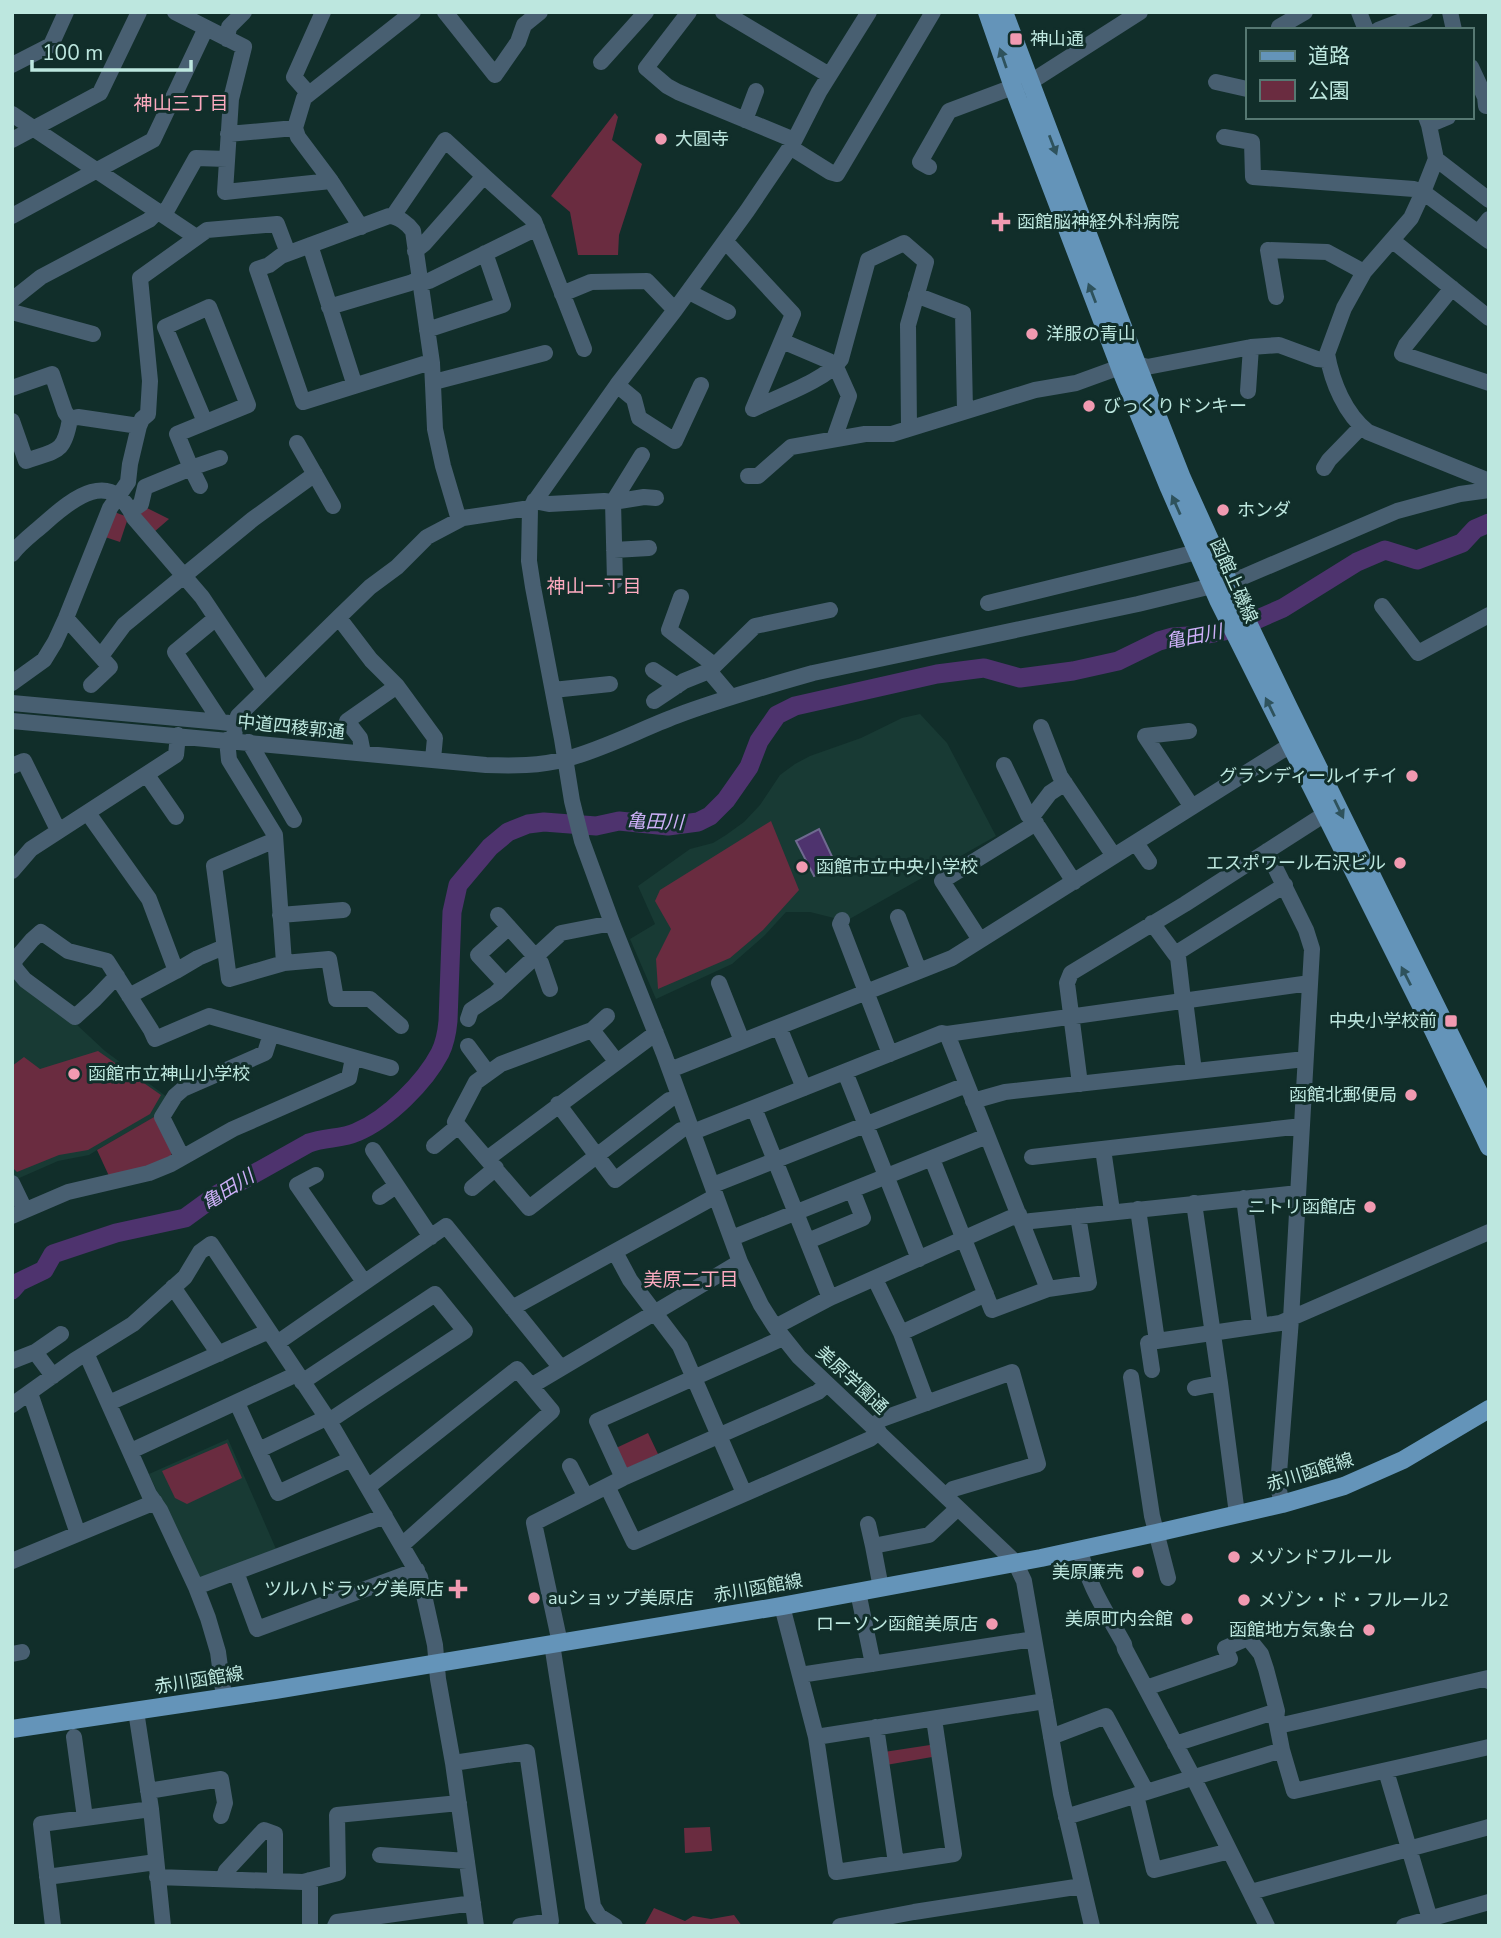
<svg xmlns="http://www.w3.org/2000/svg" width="1501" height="1938" viewBox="0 0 1501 1938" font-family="'Nunito Sans','Noto Sans JP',sans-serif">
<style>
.built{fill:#183a34}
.green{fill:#6a2c40}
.water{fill:#4e336e;stroke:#6f6990;stroke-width:2}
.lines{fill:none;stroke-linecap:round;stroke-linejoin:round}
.river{stroke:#4e336e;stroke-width:19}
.minor{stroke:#485f71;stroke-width:16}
.major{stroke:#6494b9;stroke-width:18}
.oneway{fill:#2e525c}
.poi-dot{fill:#f19ab1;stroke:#112e2a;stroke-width:2.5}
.labels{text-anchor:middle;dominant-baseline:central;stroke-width:6;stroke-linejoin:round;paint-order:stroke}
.poi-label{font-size:18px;fill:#bde7df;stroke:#112e2a;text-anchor:start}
.street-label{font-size:18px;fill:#bde7df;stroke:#112e2a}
.neighbourhood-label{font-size:19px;fill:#fcaabf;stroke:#112e2a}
.water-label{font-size:19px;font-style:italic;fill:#cdb0f8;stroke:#112e2a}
</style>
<rect width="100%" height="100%" fill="#112e2a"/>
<path class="built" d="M920,714L947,743L996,836L846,921L810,912H786L765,935L732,964L656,999L630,939L655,924L638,886L690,849L713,843L726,835L744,822L760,805L780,775L795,764L810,756L861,738L902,718Z
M12,976L76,1024L105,1051L167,1097L156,1116L97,1150L89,1155L58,1161L17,1179L12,1174Z
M228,1439L276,1549L200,1579L196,1576L149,1474Z"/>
<path class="green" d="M615,113L618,117L612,140L642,164L619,235L618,255H578L570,212L551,196Z
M145,507L169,519L154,532L140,515V511Z
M114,513H117L125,516L127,521L120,542L105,537Z
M771,821L799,890L763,930L730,958L658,989L656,959L671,929L655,901L660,890Z
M98,1051L161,1095L150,1114L88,1150L59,1155L17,1172L12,1167V1066L24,1057L40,1069Z
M154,1117L172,1152L171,1156L141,1169L109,1176L97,1150Z
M648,1433L658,1454L624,1470L614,1449Z
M227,1443L242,1478L187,1504L175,1498L162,1471Z
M930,1745L932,1757L886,1765L884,1752Z
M710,1827L712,1851L685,1853L684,1828Z
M654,1908L685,1921L693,1916L711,1919L734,1915L742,1926H644Z"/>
<path class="water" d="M819,829L836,865L814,876L796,841Z"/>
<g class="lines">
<path class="river" d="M12,1290L19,1282L44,1270L53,1254L116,1233L185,1218L218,1194L309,1143C325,1137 342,1139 357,1132C388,1119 425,1082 440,1053C445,1043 447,1032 448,1021L452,912L458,885L490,847L508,832L528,824L544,822L596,826L619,821L668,826L698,822L710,816L726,800L749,767L759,741L777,715L795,706L937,674L984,668L1020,678L1073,671L1118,661L1159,641L1173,637L1203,635L1235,629L1283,608L1357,562L1385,550L1417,560L1462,543L1475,529L1489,523"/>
<path class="minor" d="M175,12L244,47L231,99L225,192L331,181
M445,12L495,75L518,42L524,25L540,12
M689,12L646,68L667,86L678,92L794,140
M723,12L829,75
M869,12L819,92L793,143L747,211L675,310L617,385L530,508L529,561L533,587L562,739L572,801L582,841L612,923L664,1054L740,1262L761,1305L775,1327L799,1357L1015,1562L1024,1581L1061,1794L1092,1926
M1359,12L1366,30
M1450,12L1454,30
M1279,27L1305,12
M1378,30L1425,12
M227,39L229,27L244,12
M601,62L646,12
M12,65L51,45L66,12
M1471,67L1485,97L1486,106
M1216,82L1247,89
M309,94L294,77L323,12
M12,114L196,237
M1426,117L1429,125L1436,159L1423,192L1411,218L1364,272L1344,308L1327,354C1332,382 1345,414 1368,432L1489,481
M745,120L756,91
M1429,125L1448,117
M228,134L295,128
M1224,137L1252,142L1253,177L1414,189L1423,192L1489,241
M12,140L100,93L139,12
M790,147L830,172L837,174L933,12
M1436,159L1489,200
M929,167L920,162L949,111L1013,87L1029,83L1140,12
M164,215L196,158L227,159
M12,216L153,140L206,28
M393,216L445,140L484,176
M361,227L331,181L298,137L295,128L304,98L413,12
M1478,233L1489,219
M1393,241L1489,318
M726,242L793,314L753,409
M310,245L355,386
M415,251L424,244L484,176L534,221L584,349
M420,284L429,281L537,228
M1452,288L1406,345L1402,354L1489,383
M689,292L728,312
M562,294L591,282L647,281L675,310
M916,295L963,313L965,411
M1276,297L1268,250L1327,252L1364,272
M12,300L41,277L149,220L158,211
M329,307L410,283L419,279
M12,312L93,334
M427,330L503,305L485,253
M782,341L829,361L836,367L849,396L834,439
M432,363L424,364L303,402L257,269L269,265L281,256L389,216C398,216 408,224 413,231L432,363L435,429L443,466L459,520
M434,382L545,353
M617,385L634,399L639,418L675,441L701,385
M12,388L52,374L65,412L70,419C64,454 57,450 26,461L12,421
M1248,391L1251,347
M753,409C777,397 827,380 841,359L868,260L904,243L926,262L908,325L909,428
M70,419L78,417L139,426
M297,443L333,506
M1324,468L1329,460L1361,427
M748,476H758L791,447L865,434H892L1035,390L1076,383L1120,367L1137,364L1147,367L1251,347L1279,345L1317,359L1328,360
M200,486L191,468L220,458
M534,501L549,504L604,501L613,502L615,581
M613,502L642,455
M613,502L644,497L656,498
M131,511L141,504L145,487L191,468L177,434L248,405L209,307L165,327L205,422
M614,550L649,548
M12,554C21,542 34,533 45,523C73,498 111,467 134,518L202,597L264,690
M681,597L669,630L714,665
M988,603L1189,554L1197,550
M1382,606L1418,653L1489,615
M66,618L110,667L91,685
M216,618L175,652L221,722L229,723
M342,622L371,660L397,686L435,738L433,759
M101,656L124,625L253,519L315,474
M653,670L677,686
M709,671L731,697
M12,683L44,660L55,642L66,618L110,508L128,482L130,464L139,426L142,419L148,414L150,381L140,278L207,230L277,224L288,253
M553,690L610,684
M654,701L684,681L709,671L755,626L830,610
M12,703L221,722
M12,721L486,765C513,766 540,766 566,759C604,749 639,730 676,716C721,699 767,686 813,673L1138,604L1212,586L1243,577L1397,511L1460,494L1489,490
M1041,727L1060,776L1114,856
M1189,731L1145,736L1192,807
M227,740L229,760L275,835L284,963
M234,741L235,725L238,716L338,618L370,587L397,567L427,537L463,518L530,508
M249,742L294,820
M363,753L360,738L347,721L397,686
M1004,765L1028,815L1039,828L1074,882
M12,766L24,761L58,830
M149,778L176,817
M90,816L149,899L176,971L198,958L224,947
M1031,818L1050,793L1065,783
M275,840L214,866L229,979L284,963L329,959L336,999H370L401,1026
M1136,843L1149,862
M1267,851L1306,930L1312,949L1291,1319L1278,1486L1282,1504
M12,871L31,849L176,755L178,735
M280,915L343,910
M498,915L541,963L550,989
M898,917L919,971
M842,920L840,924L890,1054
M1152,923L1175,954L1285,885
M980,940L942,881L1036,823
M1175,954L1178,957L1183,1000
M117,976L95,999L75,1017L25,980L15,968L14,961L32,940L41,932L68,951L107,961L151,1030L155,1039L209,1016L391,1068
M719,983L742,1041
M505,984L478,955L509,927
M129,996L176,971
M1185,1000L1194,1071
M468,1019L471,1010L496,993L561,933L612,923
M779,1027L804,1088
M592,1030L607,1016
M947,1034L1048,1289
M468,1046L488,1073
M616,1061L592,1030L501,1064L476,1082L455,1122L529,1208L669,1100
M670,1070L952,958L1281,751L1301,741
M845,1072L919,1259
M1080,1084L1067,983L1071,973L1185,904L1325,814
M973,1101L1005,1092L1305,1059
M558,1104L615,1180L681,1130
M754,1108L830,1298
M693,1132L942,1033L947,1034L1310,983
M434,1146L458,1126
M1103,1149L1112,1211
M373,1150L431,1237
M182,1157L162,1117L175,1096L183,1089L265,1053L271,1034
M1032,1157L1302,1126
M487,1159L656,1033
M932,1159L992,1310L1048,1289L1089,1283L1078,1216
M316,1175L297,1185L364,1282
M12,1183L25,1210
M713,1185L966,1085
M472,1188L496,1168
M380,1197L396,1186
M1244,1198L1260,1325
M1194,1203L1220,1383L1237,1514
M1138,1209L1157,1341L1280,1323L1489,1232
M12,1216L68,1192L149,1173L171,1164L233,1129L349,1078L353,1058
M1022,1222L1298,1193
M732,1238L987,1136
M808,1241L863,1218L852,1190
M615,1252L630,1280L680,1346L744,1493
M875,1279L901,1333L927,1403
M173,1287L219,1354
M512,1308L716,1196
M775,1327L830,1298L1019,1214
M901,1333L986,1294
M277,1343L446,1226L561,1368
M1148,1343L1152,1370
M35,1352L61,1334
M86,1353L149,1494L160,1510L196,1587L208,1618L218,1652L224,1697
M12,1361L35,1352L53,1376
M1131,1377L1152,1516L1168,1578
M302,1382L435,1294L465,1331L329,1421
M531,1386L740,1262
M1195,1388L1220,1383
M30,1393L78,1534
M109,1403L269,1331
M237,1403L278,1493L351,1459
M12,1405L75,1360L133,1324L185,1277L200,1252L211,1244L329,1421L420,1577L435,1645L438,1679L453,1763L476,1926
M873,1426L882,1419L1012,1372L1038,1464L953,1489L946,1496
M259,1450L326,1418
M131,1451L297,1374
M570,1466L586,1497
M623,1478L597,1421L783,1338
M607,1486L634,1542L870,1439L879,1432
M368,1487L517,1369L552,1411L402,1545
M868,1524L873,1546
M1080,1549C1087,1584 1107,1613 1124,1644L1125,1649L1193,1777L1267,1926
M12,1561L155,1502
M236,1572L257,1629L417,1570
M196,1587L385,1516
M881,1588L873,1546L929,1535L958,1508
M858,1592L873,1664
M782,1606L816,1737L836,1872L954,1854L934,1719
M560,1643L534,1523L623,1478L818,1392L827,1384
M552,1644L593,1906L599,1916L615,1926
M12,1654L22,1652
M800,1675L1034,1639
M1146,1688L1230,1659L1225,1648L1248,1638L1261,1654L1266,1669L1277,1711L1276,1719L1282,1750
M136,1711L151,1809L163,1926
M1278,1726L1488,1678L1489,1681
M876,1727L896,1863
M74,1737L85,1818
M816,1737L1045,1701
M1051,1737L1106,1716L1146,1791
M1175,1744L1277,1711
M453,1763L527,1752L551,1921L520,1926
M1386,1771L1430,1919
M148,1791L221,1779L225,1803L221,1816
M1136,1795L1154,1870L1230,1851
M1066,1817L1282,1750L1294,1791L1489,1747
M380,1855L467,1861
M47,1877L156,1862
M157,1877L303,1882L338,1873L337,1815L459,1803
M223,1879L226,1871L264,1830L275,1834V1880
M310,1880V1926
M1251,1892L1489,1827
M53,1926L41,1824L151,1809
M335,1926L337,1922L473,1903
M840,1926L914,1912L1082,1886
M1404,1926L1489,1902"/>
<path class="major" d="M987,12L1013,87L1122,373L1169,488L1218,600L1433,1030L1489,1147
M1004,12L1137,364L1182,478L1239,604L1288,706L1489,1113
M12,1729L275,1690L782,1606L1041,1558L1156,1533L1282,1504L1344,1486L1403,1460L1489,1409"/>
</g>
<defs><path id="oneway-solid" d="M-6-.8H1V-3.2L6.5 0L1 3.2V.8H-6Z" transform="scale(1.75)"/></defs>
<g class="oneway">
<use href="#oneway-solid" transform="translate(1003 58) rotate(-109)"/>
<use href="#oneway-solid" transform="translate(1053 145) rotate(69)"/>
<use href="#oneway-solid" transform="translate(1092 293) rotate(-111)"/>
<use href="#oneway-solid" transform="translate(1176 505) rotate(-114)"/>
<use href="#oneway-solid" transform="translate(1270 707) rotate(-116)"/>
<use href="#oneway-solid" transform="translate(1339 809) rotate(64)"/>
<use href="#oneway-solid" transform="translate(1406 976) rotate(-117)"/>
</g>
<g class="poi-dot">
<rect x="1009" y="32" width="14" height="14" rx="3.5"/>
<circle cx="661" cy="139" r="7"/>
<path d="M997.5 211.5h7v7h7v7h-7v7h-7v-7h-7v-7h7z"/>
<circle cx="1032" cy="334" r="7"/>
<circle cx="1089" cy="406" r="7"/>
<circle cx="1223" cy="510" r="7"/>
<circle cx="1412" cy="776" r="7"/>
<circle cx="1400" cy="863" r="7"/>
<circle cx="802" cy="867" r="7"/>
<rect x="1444" y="1014" width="14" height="14" rx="3.5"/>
<circle cx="74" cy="1074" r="7"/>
<circle cx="1411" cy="1095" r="7"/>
<circle cx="1370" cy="1207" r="7"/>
<circle cx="1234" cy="1557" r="7"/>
<circle cx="1138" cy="1572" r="7"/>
<path d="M454.5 1578.5h7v7h7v7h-7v7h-7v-7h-7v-7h7z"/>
<circle cx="534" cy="1598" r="7"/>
<circle cx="1244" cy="1600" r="7"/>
<circle cx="1187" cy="1619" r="7"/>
<circle cx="992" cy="1624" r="7"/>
<circle cx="1369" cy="1630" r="7"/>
</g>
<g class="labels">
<g class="poi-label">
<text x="1030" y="39">神山通</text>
<text x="675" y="139">大圓寺</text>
<text x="1017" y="222">函館脳神経外科病院</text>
<text x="1046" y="334">洋服の青山</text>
<text x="1103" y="406">びっくりドンキー</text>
<text x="1237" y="510">ホンダ</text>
<text x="1398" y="776" text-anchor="end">グランディールイチイ</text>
<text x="1386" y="863" text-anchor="end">エスポワール石沢ビル</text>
<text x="816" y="867">函館市立中央小学校</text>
<text x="1437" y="1021" text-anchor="end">中央小学校前</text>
<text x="88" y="1074">函館市立神山小学校</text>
<text x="1397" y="1095" text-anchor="end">函館北郵便局</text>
<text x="1356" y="1207" text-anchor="end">ニトリ函館店</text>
<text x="1248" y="1557">メゾンドフルール</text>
<text x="1124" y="1572" text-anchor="end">美原廉売</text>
<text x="444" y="1589" text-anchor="end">ツルハドラッグ美原店</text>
<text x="548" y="1598">auショップ美原店</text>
<text x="1258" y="1600">メゾン・ド・フルール2</text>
<text x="1173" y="1619" text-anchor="end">美原町内会館</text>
<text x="978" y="1624" text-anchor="end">ローソン函館美原店</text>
<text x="1355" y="1630" text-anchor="end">函館地方気象台</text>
</g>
<g class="street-label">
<text transform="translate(1234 581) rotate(66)">函館上磯線</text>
<text transform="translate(291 727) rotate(6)">中道四稜郭通</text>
<text transform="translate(852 1380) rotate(43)">美原学園通</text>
<text transform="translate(1310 1472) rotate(-17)">赤川函館線</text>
<text transform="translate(758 1588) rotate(-10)">赤川函館線</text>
<text transform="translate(199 1680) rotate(-9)">赤川函館線</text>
</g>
<g class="neighbourhood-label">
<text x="181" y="104">神山三丁目</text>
<text x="594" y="587">神山一丁目</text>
<text x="691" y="1280">美原二丁目</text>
</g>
<g class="water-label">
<text transform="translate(1194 637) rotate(-11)">亀田川</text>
<text transform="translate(655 822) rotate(2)">亀田川</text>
<text transform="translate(228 1190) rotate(-32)">亀田川</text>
</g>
</g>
<rect width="1501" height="1938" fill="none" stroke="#bde7df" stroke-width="28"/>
<rect x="1246" y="28" width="228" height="91" fill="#112e2a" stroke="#567872" stroke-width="2"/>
<rect x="1260" y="51" width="35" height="10" fill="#6494b9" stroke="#567872" stroke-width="2"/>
<text x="1308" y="63" font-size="21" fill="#bde7df">道路</text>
<rect x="1260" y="80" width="35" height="21" fill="#6a2c40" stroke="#567872" stroke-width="2"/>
<text x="1308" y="98" font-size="21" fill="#bde7df">公園</text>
<path d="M32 60v10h159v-10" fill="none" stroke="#bde7df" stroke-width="3.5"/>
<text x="42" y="60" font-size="21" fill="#bde7df" stroke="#112e2a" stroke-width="5" paint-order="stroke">100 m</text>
</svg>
